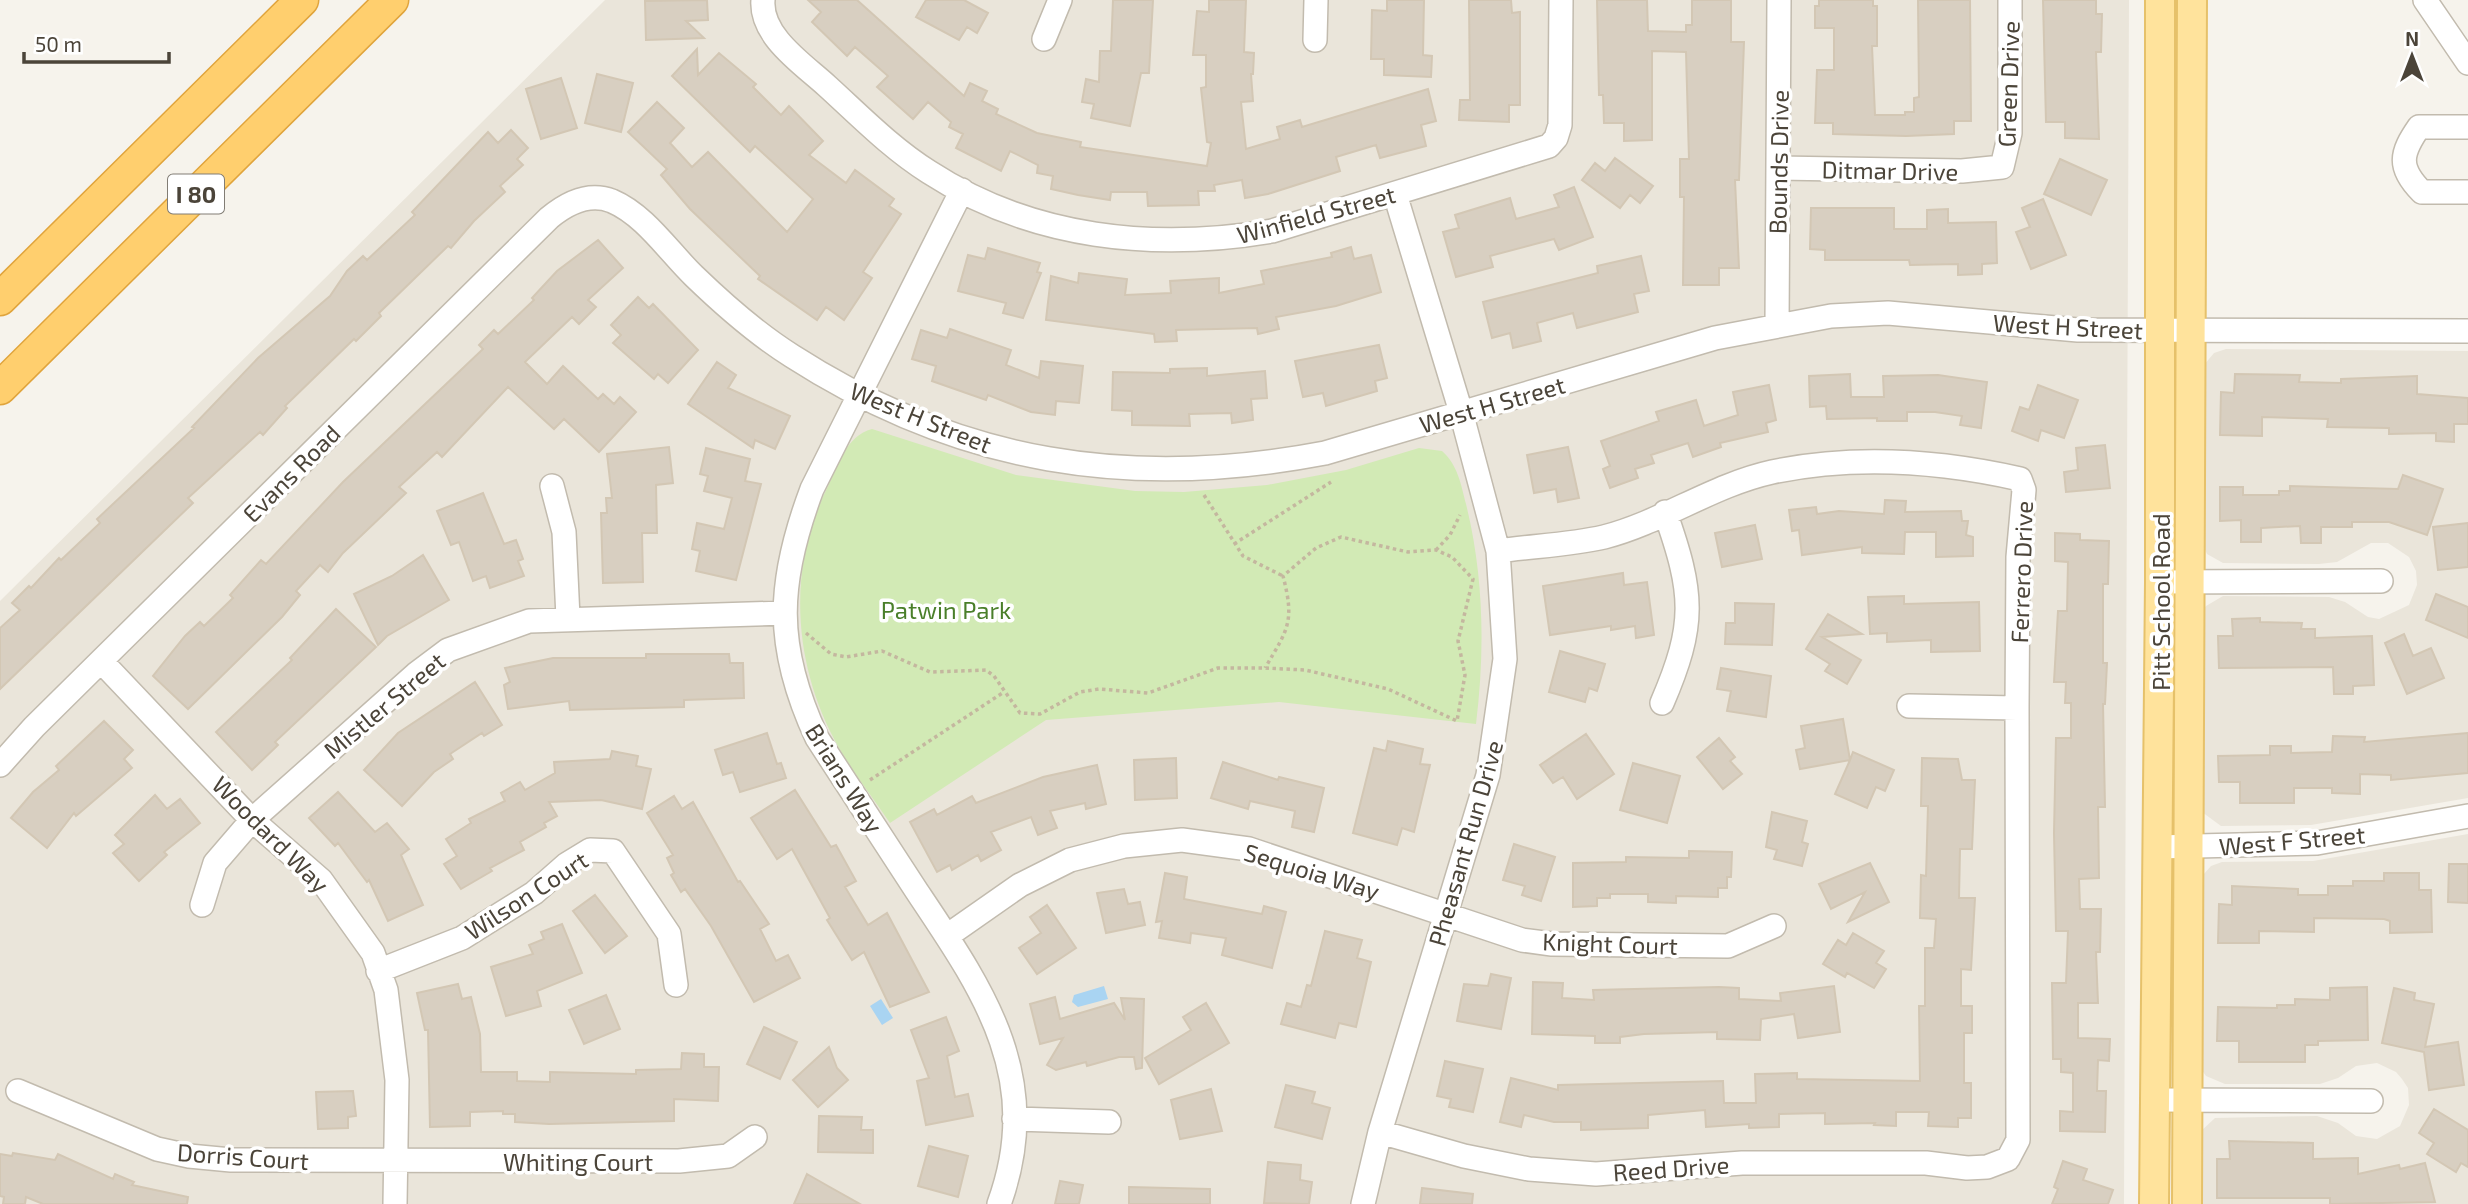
<svg xmlns="http://www.w3.org/2000/svg" width="2468" height="1204" viewBox="0 0 2468 1204" font-family="'Exo 2',sans-serif">
<style>
.residential{fill:#eae5da}
.green{fill:#d2eab5}
.water{fill:#a9d4f2}
.building{fill:#d8cfc1;stroke:#d3c7b4;stroke-width:2}
.lines{fill:none;stroke-linecap:round;stroke-linejoin:round}
.minor-casing{stroke:#c2bbae;stroke-width:26}
.major-casing{stroke:#e6c16a;stroke-width:32}
.highway-casing{stroke:#e0a43c;stroke-width:35}
.path{stroke:#c4b79f;stroke-width:3.5;stroke-dasharray:3.5 3.5;stroke-linecap:butt}
.minor{stroke:#fff;stroke-width:23}
.major{stroke:#ffe39c;stroke-width:28}
.highway{stroke:#ffcf6e;stroke-width:32}
.labels{text-anchor:middle;dominant-baseline:central;stroke-width:7;stroke-linejoin:round;paint-order:stroke}
.shield{fill:#fff;stroke:#817c74;stroke-width:2}
.shield-label{font-size:23px;font-weight:bold;fill:#4b4439}
.street-label{font-size:24px;fill:#4b4439;stroke:#fff}
.park-label{font-size:24px;fill:#4a7f2a;stroke:#fff}
</style>
<rect width="100%" height="100%" fill="#f6f3ec"/>
<path class="residential" d="M605,0H2129L2124,1204H0V601Z
M2226,349L2468,351V798L2311,825L2221,826L2202,812L2203,610L2206,606L2223,596L2329,597L2345,602L2368,617L2379,619L2409,605L2417,585L2416,571L2409,557L2388,543H2371L2337,562L2319,564L2223,563L2207,554L2203,545L2204,365L2214,353Z
M2468,834V1204H2198L2200,1132L2215,1118L2317,1116L2338,1123L2356,1136L2377,1139L2400,1126L2409,1105L2408,1088L2402,1079L2396,1072L2377,1063L2356,1066L2338,1078L2320,1084H2225L2206,1076L2201,1069L2200,881L2203,875L2211,866L2222,862L2313,861Z"/>
<path class="green" d="M872,429L1016,475L1135,491L1184,492L1267,485L1346,470L1419,448L1442,451C1458,465 1461,485 1466,504C1484,577 1485,650 1476,724L1279,702L1046,720L890,823C873,798 854,774 839,748C793,667 786,569 828,486C839,464 846,436 872,429Z"/>
<path class="water" d="M1104,986L1108,999L1078,1007L1072,1002L1074,995Z
M881,999L893,1018L882,1025L870,1006Z"/>
<path class="building" d="M707,0L708,20L686,21L704,38L646,40L645,1Z
M808,0H857L964,96L970,83L987,91L982,101L998,109L996,114L1037,133L1081,142L1080,147L1207,166L1211,143L1207,142L1201,88L1206,87V55H1193L1197,11L1209,12V0H1246L1244,52L1254,53L1253,74H1251L1253,101L1241,102L1246,149L1280,139L1277,127L1300,120L1302,127L1428,89L1436,121L1421,125L1426,146L1380,158L1376,145L1336,157L1340,171L1268,194L1245,198L1242,180L1214,185L1215,191H1198L1199,205L1148,206L1147,192H1111L1110,200L1078,195L1051,189L1053,176L1037,173L1038,165L1010,151L1001,171L956,148L963,134L949,127L951,122L928,102L913,119L877,87L888,76L855,47L847,56L812,22L821,12Z
M926,0H964L988,13L977,33L967,27L959,40L916,17Z
M1113,0H1153L1149,73H1141L1130,126L1091,118L1094,104L1082,102L1086,79L1099,82L1100,51H1111Z
M1387,0H1424L1423,55L1432,56L1431,77L1384,75V59H1371L1372,10L1387,11Z
M1469,0H1511L1512,13L1520,12V105H1509V122L1459,120L1460,100H1470Z
M1597,0H1647L1648,31L1686,32V25H1692V0H1731V42H1744L1739,180H1735L1739,268H1719V285H1683L1684,197H1680V159H1689L1686,52L1652,51V140L1624,141V123H1604L1603,95H1599Z
M1819,0H1873V6H1877V46H1872L1875,115H1905V112H1914V98L1919,97L1918,0H1970L1971,121H1954V134L1906,136L1833,134V123H1815L1817,70H1834V28H1815V6H1819Z
M2043,0H2096V14H2102L2101,52H2096L2099,139L2065,138V122H2046Z
M697,49L698,75L719,53L756,84L753,87L781,115L789,106L823,141L809,155L846,183L855,170L894,199L889,206L901,214L863,272L872,278L844,320L826,307L817,320L758,279L760,276L690,209L661,175L667,169L628,132L657,102L684,128L670,143L692,167L708,152L787,232L813,199L755,146L750,152L672,76Z
M597,74L633,83L621,132L585,123Z
M561,78L577,128L541,139L526,89Z
M511,130L528,148L517,159L523,165L500,186L505,192L474,221L451,248L448,246L379,313L381,316L356,341L354,339L285,406L287,408L263,435L260,432L188,498L193,503L0,689V628L20,610L12,603L29,586L31,588L59,558L61,560L100,523L97,519L194,428L192,427L258,358L330,296L347,271L363,256L367,260L415,215L412,212L488,132L498,143Z
M1615,158L1653,186L1640,203L1630,195L1620,208L1582,180L1595,163L1605,171Z
M2060,159L2107,180L2091,215L2044,194Z
M1574,187L1593,237L1559,250L1554,239L1490,256L1493,267L1456,277L1443,232L1459,228L1455,215L1510,198L1516,219L1559,207L1554,195Z
M2043,199L2066,255L2031,269L2016,232L2030,227L2022,208Z
M1811,208H1894V229H1927V210L1948,209V223L1996,222L1997,263L1982,264V274L1958,275V264L1910,265L1909,260H1825V250L1810,249Z
M598,240L623,268L588,300L596,307L579,324L572,317L525,362L547,384L563,366L598,399L603,394L614,404L620,397L636,412L599,452L564,419L554,429L508,387L442,457L437,452L399,487L406,493L343,553L328,572L320,565L296,591L300,595L282,617L188,709L153,676L185,636L200,622L204,626L233,598L230,595L261,560L266,564L343,482L483,349L479,345L494,330L498,334L534,300L532,298L557,271Z
M1351,247L1354,259L1371,255L1381,292L1336,306L1276,317L1279,329L1258,334L1257,328L1176,330L1177,341L1155,342L1154,334L1046,320L1051,276L1078,283L1079,273L1127,279L1125,295L1171,293L1170,281L1219,278V293L1264,284L1261,271L1332,257L1331,253Z
M988,248L1040,263L1037,272L1041,273L1023,318L1003,313L1006,303L958,291L968,255L985,259Z
M1641,256L1649,291L1634,294L1638,312L1577,328L1573,313L1537,323L1541,341L1513,348L1510,333L1492,338L1483,302L1598,273L1597,266Z
M638,297L649,308L653,304L698,350L668,383L658,374L654,379L613,343L621,335L611,325Z
M950,329L1011,350L1006,365L1039,378L1041,361L1083,366L1079,403L1056,401L1055,415L1031,412L988,395L986,400L932,381L936,366L912,359L921,330L947,338Z
M1379,345L1387,378L1375,381L1377,391L1326,406L1323,393L1303,397L1295,361Z
M717,362L736,375L728,388L790,416L775,449L755,440L753,448L688,404Z
M1207,368V376L1265,371L1267,398L1251,399L1253,420L1232,423L1231,413L1189,414L1190,426L1132,425V411L1112,410L1113,372L1170,373V369Z
M1850,374L1851,397H1884L1883,376L1938,375L1987,382L1981,428L1960,425L1962,416L1935,412H1907V421H1877V418L1827,419L1826,406L1810,407L1809,376Z
M2235,374L2300,375L2299,382L2341,383V379L2417,376V394L2468,398V424H2454V442L2436,441V433L2389,434V428L2327,427L2328,419L2262,417V436L2220,435L2221,392L2234,393Z
M1769,385L1776,420L1766,423L1768,432L1720,443L1721,447L1693,457L1688,443L1651,455L1654,463L1635,469L1638,478L1610,488L1603,469L1610,466L1601,441L1659,421L1656,412L1696,400L1704,426L1738,415L1733,392Z
M2038,385L2078,400L2064,438L2041,430L2038,441L2012,431L2020,407L2029,410Z
M2105,445L2110,488L2066,492L2064,472L2078,470L2076,448Z
M669,447L673,483L656,485L657,533H642L643,582L603,583L601,513H607L606,498H612L607,454Z
M1568,447L1579,498L1558,502L1556,489L1534,493L1527,455Z
M706,448L750,459L745,481L761,484L736,580L696,571L700,551L692,549L697,523L724,529L732,498L704,491L708,476L700,474Z
M2403,475L2443,489L2427,535L2389,522H2352V527H2321V543H2301L2300,526L2261,528V542H2241V520L2220,521V487H2243V495H2279V491H2290V486L2398,489Z
M483,493L504,544L516,540L523,559L518,561L524,576L490,588L486,576L473,581L459,542L451,545L437,511Z
M1885,500L1906,501L1905,512L1961,511L1962,521H1968L1966,535L1973,537V556L1936,557V532H1905L1904,554L1862,553V547L1802,555L1799,530L1792,531L1789,510L1816,507L1817,514L1839,511L1884,514Z
M2468,523V567L2438,570L2433,527Z
M1755,525L1762,559L1722,567L1715,533Z
M2055,533L2080,534V540L2109,541L2108,584H2103V663H2107L2105,704H2103L2105,807H2098L2099,878L2079,879L2080,909H2101L2100,952H2096L2098,1003H2078V1038L2110,1039L2109,1061L2098,1060L2097,1091H2106L2105,1132L2060,1131V1111L2073,1112V1073L2061,1072V1059H2053L2052,983H2066L2068,931H2056L2054,833L2056,738H2071V703H2065L2066,682H2054L2058,611H2067L2068,562L2055,561Z
M423,555L449,600L387,636L378,645L354,594L392,576Z
M1623,573L1624,585L1647,582L1654,635L1636,638L1635,626L1611,630V626L1550,635L1543,586Z
M2436,594L2468,607V638L2426,620Z
M1904,596V604L1979,602L1980,651L1931,652V640L1887,642V633L1870,634L1868,597Z
M1735,603L1774,604L1772,645L1725,644L1726,623H1735Z
M336,609L376,647L275,742L278,745L252,770L216,732L292,660L290,658Z
M1828,614L1862,634L1822,637L1861,660L1847,684L1825,671L1830,664L1806,649Z
M2260,618V622L2302,623L2301,629H2315V638L2372,636L2374,685L2353,686V694H2334L2333,667L2219,668L2218,636H2233L2232,619Z
M2404,634L2413,656L2431,648L2444,678L2407,694L2385,643Z
M1560,651L1605,664L1597,691L1589,688L1585,702L1549,692Z
M646,654H729L730,663H743L744,698L684,700V707L570,710L569,701L508,709L504,685L510,682L505,668L553,658H646Z
M1721,668L1771,676L1766,717L1727,711L1731,691L1717,689Z
M475,682L502,725L484,736L482,733L450,754L453,759L434,772L402,806L364,770L398,733Z
M1843,719L1850,760L1853,752L1894,770L1885,791L1876,787L1867,808L1835,794L1850,760L1800,769L1796,750L1805,748L1801,726Z
M104,721L133,750L124,759L132,768L76,816L74,813L47,848L11,818L33,792L59,770L56,766Z
M767,733L777,764L781,763L786,778L740,792L733,772L723,775L715,750Z
M2468,733V773L2391,780V775L2360,774V794L2332,793V788H2294V803H2240V782H2219L2218,756L2270,755V746H2291V753L2332,752L2333,736L2365,737L2364,742Z
M1586,734L1614,774L1577,799L1563,777L1553,783L1540,765Z
M1719,738L1735,757L1730,761L1742,774L1723,789L1697,757Z
M1388,741L1423,749L1420,764L1430,765L1414,832L1402,828L1397,845L1353,833L1374,748L1386,751Z
M612,751L638,756L636,766L651,769L642,809L601,800L549,802L557,816L544,823L546,827L520,842L524,850L490,868L492,871L461,889L444,864L457,856L446,839L471,823L469,819L505,801L501,793L520,782L525,790L555,773L554,762L610,759Z
M1176,758L1177,798L1135,800L1134,760Z
M1922,758L1958,759L1962,780H1975L1972,849H1960L1959,898H1975L1971,970L1961,969V1006H1972V1033H1964V1083H1971V1118H1958V1127L1928,1126L1929,1112H1896V1126L1874,1125L1875,1123L1825,1124V1113L1779,1114V1127L1749,1128V1124L1706,1127L1705,1110L1648,1115V1128L1581,1130V1122H1554L1524,1115L1521,1127L1500,1122L1511,1078L1558,1090V1085L1723,1081L1724,1103H1756L1755,1074L1797,1073V1079L1920,1081L1919,1006H1925V948H1934L1936,919L1920,918L1921,875L1926,876L1928,806H1921Z
M1223,762L1278,780L1279,777L1324,788L1314,832L1292,827L1295,811L1250,801L1248,809L1211,798Z
M1633,763L1680,776L1667,823L1620,810Z
M1097,765L1106,804L1086,809L1085,803L1050,811L1057,828L1038,835L1031,817L991,832L1001,850L981,861L978,855L952,870L950,865L937,872L910,822L934,809L937,815L972,796L976,803L1043,777Z
M795,790L831,847L836,845L856,881L845,887L868,925L887,913L929,992L890,1007L864,952L852,960L827,920L830,918L792,849L777,859L751,818Z
M338,792L375,832L387,823L409,849L401,855L423,905L388,921L369,880L367,882L338,843L335,846L309,818Z
M155,795L167,809L180,799L200,823L164,852L167,855L139,881L113,853L124,844L115,835Z
M674,796L682,809L693,802L738,882L740,881L769,924L760,929L776,961L788,955L800,978L754,1002L711,926L685,889L681,892L671,875L674,873L667,858L673,855L647,813Z
M1772,812L1807,821L1802,842L1808,844L1802,866L1774,859L1777,850L1766,847Z
M1514,844L1555,857L1541,901L1522,895L1525,886L1503,880Z
M1689,851L1732,852L1731,877H1727V888H1718V897L1676,896V903L1648,902V894H1610V898H1597V906L1573,907V863L1626,862V857L1689,858Z
M1870,863L1889,902L1848,922L1865,892L1831,909L1819,884Z
M2449,864H2468V903L2448,902Z
M1165,873L1187,877L1184,899L1262,914L1264,906L1286,912L1272,968L1222,955L1226,938L1191,933L1190,943L1159,938L1162,921L1156,922Z
M2384,873H2419V890H2431L2432,932L2390,933V921L2384,919L2314,918V932L2259,931V943H2218L2219,904L2232,905V886L2298,889V895H2328V886H2353V881H2384Z
M1124,889L1128,904L1140,902L1145,925L1106,933L1097,893Z
M595,895L627,936L605,953L573,911Z
M1047,905L1076,948L1037,974L1019,948L1041,933L1030,917Z
M562,924L582,973L537,991L541,1006L506,1016L491,967L533,954L529,945L544,939L541,932Z
M1325,931L1362,940L1357,958L1371,962L1356,1027L1339,1023L1335,1038L1281,1024L1287,1003L1301,1007L1307,985L1311,986Z
M1853,933L1884,951L1876,963L1886,969L1874,988L1847,973L1845,977L1823,964L1838,940L1846,945Z
M1491,974L1511,978L1501,1029L1457,1021L1464,984L1488,986Z
M1533,982L1563,983L1562,998L1594,1000L1593,990L1719,987L1739,988V999L1781,1001L1780,993L1834,986L1840,1032L1798,1038L1794,1014L1761,1019L1760,1040L1717,1039V1032L1644,1034L1620,1037V1043H1595V1036L1532,1034Z
M458,984L462,999L471,997L480,1034L481,1072H517V1081L550,1082V1072L636,1074V1070L681,1069L682,1053L704,1054V1067H719L718,1101L674,1099V1121L549,1124L515,1122V1114H503V1111L470,1112V1126L430,1127L428,1030H425L417,993Z
M2367,987L2368,1040L2318,1041V1045H2305V1062H2239V1041H2217L2218,1007L2277,1008V1005H2295V999L2330,1000V988Z
M2394,988L2415,993L2414,1000L2434,1004L2425,1047L2458,1042L2464,1085L2429,1090L2424,1052L2382,1043Z
M606,995L620,1029L584,1044L569,1010Z
M1055,997L1060,1019L1114,1003L1125,1020L1121,998L1144,999L1142,1068L1136,1069L1134,1057H1119L1087,1066L1086,1062L1056,1070L1047,1065L1063,1038L1040,1044L1030,1004Z
M1206,1003L1229,1043L1159,1084L1145,1058L1191,1030L1183,1017Z
M946,1017L959,1051L947,1056L955,1097L968,1094L973,1116L926,1125L917,1081L929,1078L911,1030Z
M764,1027L797,1042L780,1079L747,1064Z
M829,1047L837,1068L848,1080L818,1107L793,1080Z
M1445,1061L1483,1069L1473,1112L1449,1107L1451,1099L1437,1096Z
M1286,1085L1315,1092L1312,1103L1330,1108L1322,1139L1275,1127Z
M1211,1089L1222,1131L1180,1139L1171,1100Z
M353,1091L356,1116L348,1117V1128L318,1129L316,1092Z
M2434,1109L2468,1130V1167L2461,1163L2456,1172L2427,1154L2434,1143L2419,1133Z
M819,1116L862,1117L861,1130H873V1153L818,1152Z
M2229,1141L2313,1143V1159L2358,1158V1174L2399,1165L2400,1169L2425,1163L2435,1202L2330,1204V1198H2217V1159H2230Z
M929,1146L968,1156L958,1197L918,1186Z
M13,1153L55,1160L58,1154L113,1179L115,1174L134,1182L132,1185L188,1197L187,1204H43L26,1197L25,1204H3L4,1197L0,1196V1154L12,1156Z
M2063,1161L2087,1169L2083,1180L2113,1190L2108,1204H2052L2058,1189L2054,1187Z
M1268,1162L1301,1165L1300,1180L1312,1182L1309,1204L1264,1203Z
M807,1174L828,1186L860,1204H794Z
M1060,1181L1083,1185L1079,1204H1055Z
M1129,1187L1210,1189V1204H1129Z
M1422,1188L1473,1194L1472,1204H1420Z"/>
<g class="lines">
<g class="minor-casing">
<path id="minor" d="M763,0C760,36 803,64 827,86C860,116 891,148 929,172C1032,239 1154,251 1272,231L1549,146L1556,138L1560,125L1561,0
M2425,0L2468,63
M1044,39L1060,0
M1315,40L1316,0
M2468,127H2419C2401,153 2397,167 2422,192H2468
M1778,168L1962,171L2002,167L2010,133V0
M962,190L812,489C777,582 774,646 817,738C850,789 883,839 916,890C983,990 1045,1077 999,1204
M1777,325L1779,0
M552,486L564,532L568,618
M2160,582L2381,581
M101,661L252,820L321,880L373,953L386,990L397,1080L395,1204
M1662,703C1696,624 1694,594 1665,512
M1909,706L2017,708
M0,765L34,727L549,218C567,203 589,192 612,201C645,215 669,252 694,276C724,305 757,334 792,356C960,464 1131,490 1325,453L1715,338L1831,316L1888,313L2078,330L2468,331
M2157,847L2317,843L2468,816
M202,905L215,863L252,820L416,674L448,650L529,621L784,613
M947,936L1020,885L1070,860L1124,846L1182,840L1249,849L1522,940L1552,944L1728,946L1774,926
M378,971L462,938L534,893L567,864L590,850L613,851L669,934L676,985
M18,1091L157,1149L189,1156L231,1160L679,1161L728,1156L755,1137
M2154,1100L2371,1101
M1014,1119L1109,1122
M1380,1132L1464,1156L1529,1169L1596,1174L1742,1163H1926L1967,1168L1987,1167L2008,1159L2018,1140L2017,708L2018,557L2024,490L2020,479C1940,461 1854,455 1772,472C1713,485 1662,522 1604,537C1570,545 1532,546 1498,551
M1363,1204L1380,1132L1488,775L1505,659L1498,551L1461,412L1395,194"/>
</g>
<g class="major-casing">
<path id="major" d="M2154,1204L2160,582V0
M2187,1204L2192,0"/>
</g>
<g class="highway-casing">
<path id="highway" d="M0,299L302,0
M0,388L392,0"/>
</g>
<path class="path" d="M1204,495L1243,556L1283,576
M1234,544L1331,482
M1436,550L1450,535L1460,515
M806,633L831,654L846,657L882,651L930,672L986,670L994,676L1020,713L1040,714L1080,692L1099,689L1148,693L1218,668H1265L1305,670L1388,689L1457,721L1465,675L1458,641L1473,579L1452,557L1436,550L1408,552L1341,537L1316,548L1283,576C1295,622 1288,629 1265,668
M870,780L1004,692"/>
<use href="#minor" class="minor"/>
<use href="#major" class="major"/>
<use href="#highway" class="highway"/>
</g>
<g class="labels">
<rect class="shield" x="168" y="174.5" width="56" height="39" rx="5"/>
<g class="shield-label">
<text x="196" y="194">I 80</text>
</g>
<g class="street-label">
<text transform="translate(2008 84) rotate(-88)">Green Drive</text>
<text transform="translate(1778 162) rotate(-89)">Bounds Drive</text>
<text transform="translate(1890 170) rotate(1)">Ditmar Drive</text>
<text transform="translate(1316 214) rotate(-15)">Winfield Street</text>
<text transform="translate(2068 326) rotate(3)">West H Street</text>
<text transform="translate(1492 404) rotate(-16)">West H Street</text>
<text transform="translate(921 417) rotate(22)">West H Street</text>
<text transform="translate(291 473) rotate(-45)">Evans Road</text>
<text transform="translate(2021 572) rotate(-88)">Ferrero Drive</text>
<text transform="translate(2160 602) rotate(-90)">Pitt School Road</text>
<text transform="translate(384 705) rotate(-40)">Mistler Street</text>
<text transform="translate(845 778) rotate(58)">Brians Way</text>
<text transform="translate(271 834) rotate(45)">Woodard Way</text>
<text transform="translate(2292 840) rotate(-5)">West F Street</text>
<text transform="translate(1465 843) rotate(-74)">Pheasant Run Drive</text>
<text transform="translate(1312 871) rotate(17)">Sequoia Way</text>
<text transform="translate(526 895) rotate(-33)">Wilson Court</text>
<text transform="translate(1610 943) rotate(2)">Knight Court</text>
<text transform="translate(243 1156) rotate(4)">Dorris Court</text>
<text x="578" y="1161">Whiting Court</text>
<text transform="translate(1671 1168) rotate(-4)">Reed Drive</text>
</g>
<g class="park-label">
<text x="946" y="609">Patwin Park</text>
</g>
</g>
<g transform="translate(2412 56)" stroke="#ffffff" stroke-width="5" paint-order="stroke">
<path d="M0-5L12 26L0 18L-12 26Z" fill="#4b4439"/>
<text y="-10" font-size="19" font-weight="bold" text-anchor="middle" fill="#4b4439">N</text>
</g>
<path d="M24 52v10h145v-10" fill="none" stroke="#4b4439" stroke-width="3.5"/>
<text x="35" y="52" font-size="21" fill="#4b4439" stroke="#ffffff" stroke-width="5" paint-order="stroke">50 m</text>
</svg>
